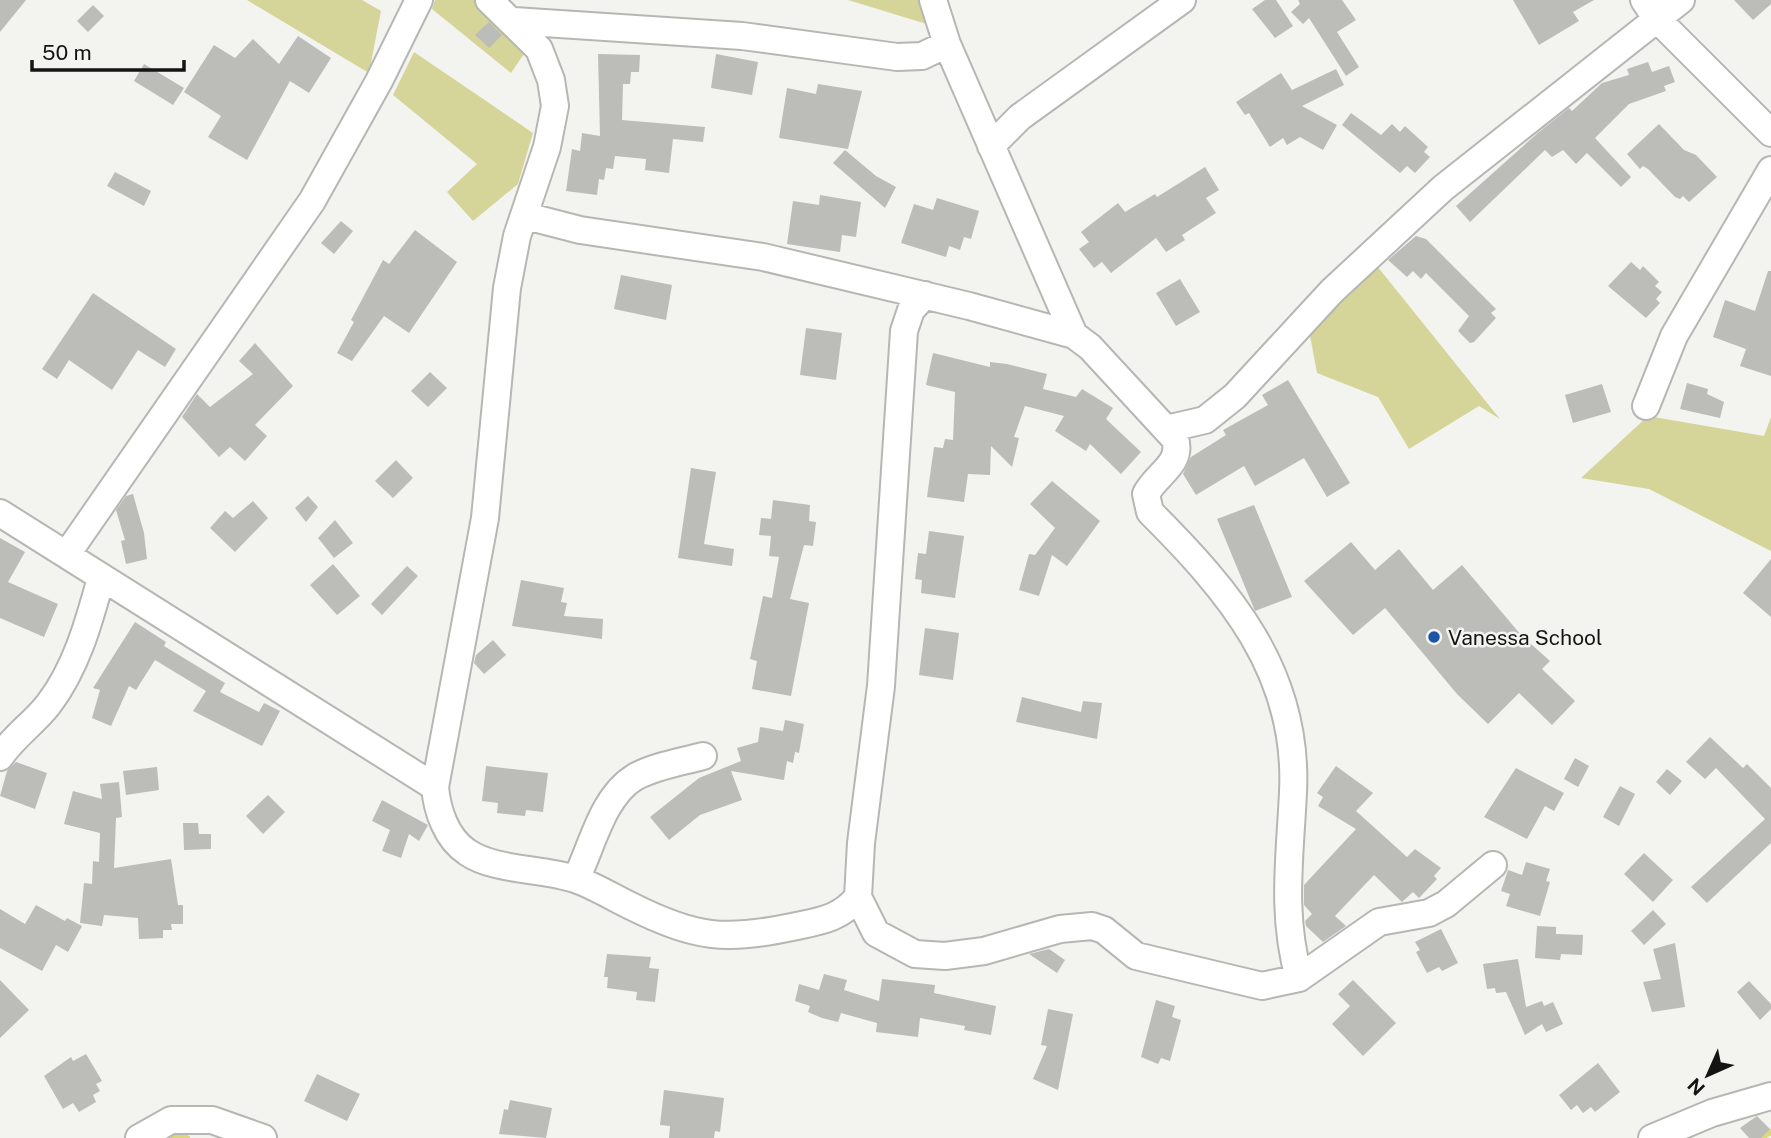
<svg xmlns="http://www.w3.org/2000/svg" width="1771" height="1138" viewBox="0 0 1771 1138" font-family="'Public Sans',sans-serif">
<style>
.green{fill:#d5d599}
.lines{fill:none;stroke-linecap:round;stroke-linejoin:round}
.stream{stroke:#dad87a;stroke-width:6}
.building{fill:#bcbcb9}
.minor-casing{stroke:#b6b6b3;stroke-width:30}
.minor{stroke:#fff;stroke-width:26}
.poi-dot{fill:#1a55a6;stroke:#f3f3f0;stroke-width:2.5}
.labels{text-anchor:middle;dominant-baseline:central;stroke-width:5;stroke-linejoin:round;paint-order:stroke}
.poi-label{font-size:21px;fill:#141412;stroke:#f3f3f0;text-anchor:start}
</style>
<rect width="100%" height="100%" fill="#f3f3f0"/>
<path class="green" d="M247,0H362L381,11L369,73Z
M435,0H490L528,48L511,73L432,9Z
M848,0H922L930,25Z
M414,52L533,133L518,184L473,221L447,192L477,164L393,95Z
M1377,266L1500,419L1479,406L1409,449L1378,397L1317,373L1309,330Z
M1648,416L1764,436L1771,417V551L1649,489L1581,478Z"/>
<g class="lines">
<path class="stream" d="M174,1138L178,1135L187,1138
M1760,1138L1771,1132"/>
</g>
<path class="building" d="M0,0H26L0,32Z
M1265,0H1276L1293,26L1275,38L1252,9Z
M1298,0H1342L1356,20L1337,32L1359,67L1346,76L1309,18L1303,24L1291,12L1300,4Z
M1513,0H1594L1573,12L1579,21L1539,45Z
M1734,0H1771V4L1753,20Z
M93,5L104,16L88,32L77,21Z
M489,22L502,35L489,48L475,35Z
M298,36L331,58L309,93L290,81L247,160L208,137L221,116L184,92L214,45L235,58L253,39L279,64Z
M598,54L640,55L639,72H631L630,84H623L622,120L705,127L703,142L673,139L669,173L645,170L646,159L615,156L613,169L606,168L604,180L599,179L597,195L566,191L572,149L580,151L582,133L600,136Z
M716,54L758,62L752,95L711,88Z
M1648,62L1652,72L1669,66L1675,82L1664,86L1666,91L1629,104L1595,138L1631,177L1621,187L1587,153L1576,164L1563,150L1552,157L1545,150L1470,222L1456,206L1539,132L1569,108L1572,111L1602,83L1629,75L1627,69Z
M144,64L184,88L173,105L134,81Z
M1336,69L1344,85L1302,106L1337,125L1323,150L1300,137L1287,145L1283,138L1270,147L1249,113L1245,115L1236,102L1281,73L1292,90Z
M818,84L862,91L848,149L779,138L787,88L816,94Z
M1351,113L1381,135L1392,124L1400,132L1405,126L1428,147L1424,152L1430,157L1415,173L1407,166L1400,173L1342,125Z
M1659,124L1684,150L1696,155L1717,177L1689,202L1683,196L1680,199L1675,197L1648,169L1643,166L1640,169L1627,154Z
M845,150L876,176L896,187L885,208L833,163Z
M1205,167L1219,190L1206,198L1216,213L1182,235L1185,240L1166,252L1156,238L1111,273L1102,262L1094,268L1079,249L1089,242L1081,232L1118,203L1125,212L1155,194L1157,197Z
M115,172L151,191L144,206L107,186Z
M820,195L861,202L856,237L842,235L840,252L787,244L793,201L819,205Z
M937,198L979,211L971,239L964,237L960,250L949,246L946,257L901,243L914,204L933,210Z
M341,221L353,231L334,254L321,243Z
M415,230L457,262L409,333L384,316L352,361L337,353L354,322L351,320L383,260L389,264Z
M1416,236L1426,239L1496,309L1491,313L1496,318L1474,342L1470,343L1458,331L1469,316L1426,273L1421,279L1413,271L1407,277L1388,260Z
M1631,262L1640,270L1643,266L1659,282L1655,286L1662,292L1656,299L1660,303L1646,318L1608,286Z
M1768,271H1771V376L1740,366L1746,349L1713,337L1725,300L1755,311Z
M621,275L672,285L666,320L614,309Z
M1180,279L1200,312L1176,326L1156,293Z
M93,293L176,349L165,367L138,350L112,390L69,360L57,379L42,369Z
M806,328L842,333L836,380L800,375Z
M255,343L293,386L255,425L267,436L245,461L230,447L219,457L182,417L197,394L210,407L253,374L239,361Z
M933,353L990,367V362L1007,364L1047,374L1043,389L1076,397L1082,389L1113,408L1106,419L1141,452L1121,474L1090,444L1086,451L1055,431L1064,416L1025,406L1014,437L1019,438L1012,467L991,446L990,475L968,474L964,502L927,497L934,447L943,448L945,439L953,440L955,392L926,385Z
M430,372L447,388L428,407L411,391Z
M1288,380L1350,483L1327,497L1304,458L1255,486L1244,466L1196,495L1183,474L1191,457L1226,435L1223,430L1268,405L1262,395Z
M1687,383L1708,389L1707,394L1724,402L1720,418L1680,409Z
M1602,384L1611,412L1573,423L1565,395Z
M396,460L413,478L393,498L375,481Z
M691,468L716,472L704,544L734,549L732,566L678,558Z
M1052,481L1100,521L1067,566L1052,555L1039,596L1019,590L1029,554L1035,555L1055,528L1030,504Z
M133,494L144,533L147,559L126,564L121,541L125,540L116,510L126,496Z
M308,496L318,507L306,522L295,508Z
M773,500L810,505L809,521L816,522L813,546L804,545L790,599L809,603L791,696L752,689L757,661L750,659L763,596L772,598L779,557L769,556L771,536L759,535L761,518L771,519Z
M253,501L268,518L235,552L210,528L225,511L233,518Z
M1254,505L1292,597L1255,611L1217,519Z
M335,520L353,543L334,558L318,538Z
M929,531L964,536L955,598L921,593L922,580L915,579L918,553L926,554Z
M0,538L25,552L8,582L58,604L44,637L0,618Z
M1351,542L1375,570L1399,549L1433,590L1462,565L1521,635L1550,661L1542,669L1575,701L1552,725L1519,693L1488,724L1457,694L1385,608L1353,635L1304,581Z
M1771,559V617L1743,593Z
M333,564L360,596L337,615L310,585Z
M407,566L418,576L382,615L371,604Z
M521,580L564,588L561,602L567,603L564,616L603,619L602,639L512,626Z
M135,622L166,642L164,646L225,683L220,692L259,712L264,703L280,711L262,746L193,711L206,691L155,660L136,690L129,686L111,726L92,718L100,690L93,688Z
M925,628L959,633L953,680L919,675Z
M493,640L506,655L484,674L474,663L476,655Z
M1022,697L1081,712L1083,701L1102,703L1097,739L1016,722Z
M785,720L804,724L799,753L795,752L793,763L787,761L784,780L731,771L742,800L700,815L669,840L650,817L699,778L741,761L737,748L758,742L760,727L783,731Z
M1710,737L1743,768L1747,764L1771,788V843L1707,903L1691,887L1765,819L1716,768L1705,779L1686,762Z
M1575,758L1589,766L1578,787L1564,779Z
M16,762L47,773L35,809L0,796L7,771Z
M486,766L548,773L543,812L526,810L525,816L497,813L498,803L482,801Z
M1336,766L1373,793L1356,811L1407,857L1415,849L1441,868L1434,876L1437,879L1419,898L1413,892L1402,902L1374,875L1335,916L1346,926L1323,942L1306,926L1305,921L1312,914L1304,905V885L1356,829L1318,806L1323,797L1317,793Z
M157,767L159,790L126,795L123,771Z
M1516,768L1564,793L1554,811L1545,806L1527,839L1484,817Z
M1667,769L1682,781L1670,795L1656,782Z
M119,782L122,817L116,818L114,868L171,859L178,905H183V924H171L172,930H163V938L139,939L138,918L104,915L102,926L80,923L84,883L92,884L93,861L99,862L100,833L64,824L73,791L102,799L100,784Z
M1620,786L1635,794L1619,826L1603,817Z
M268,795L285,812L263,834L246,816Z
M382,800L428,825L419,841L409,834L401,858L382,851L390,830L372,821Z
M183,823H198L199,834H211V849L184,850Z
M1644,853L1673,880L1653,902L1624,874Z
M1526,862L1550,869L1546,881L1550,882L1540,916L1506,906L1510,894L1501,891L1508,870L1522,875Z
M36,905L65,921L67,918L82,926L68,952L56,945L42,971L0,948V909L25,924Z
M1653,910L1666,924L1644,945L1631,931Z
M1537,926L1556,927V934L1583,935L1582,955L1561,954L1560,960L1535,958Z
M1441,929L1458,963L1442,971L1439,967L1427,973L1416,952L1420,950L1415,942Z
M1675,943L1685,1007L1652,1012L1643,982L1661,979L1653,949Z
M1049,949L1065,960L1057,973L1029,954Z
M607,954L651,957L649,968L659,969L655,1002L636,1000L637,992L607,988L608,977H604Z
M1518,959L1526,1007L1542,1001L1544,1006L1553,1002L1563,1024L1546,1032L1542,1024L1525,1035L1506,992L1496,993L1495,988L1487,989L1483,964Z
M824,974L847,980L844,990L879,1001L882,979L935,985L934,993L996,1006L991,1035L964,1030L965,1026L920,1018L918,1037L876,1032L877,1023L841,1013L838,1022L822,1018L808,1012L810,1006L795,1001L799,984L819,990Z
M0,980L29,1010L0,1038Z
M1353,980L1396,1023L1363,1056L1332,1024L1350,1006L1338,994Z
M1749,981L1771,1004V1009L1760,1020L1737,992Z
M1156,1000L1175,1006L1172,1017L1181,1020L1170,1061L1161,1058L1158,1064L1141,1057Z
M1048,1009L1073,1014L1058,1090L1033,1079L1047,1046L1041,1045Z
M86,1054L102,1081L96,1084L100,1091L93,1095L96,1102L79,1112L73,1103L63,1109L44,1076L71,1057L73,1061Z
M1598,1063L1620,1092L1595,1112L1591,1107L1583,1113L1577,1105L1571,1110L1559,1095Z
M317,1074L360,1094L347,1121L304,1101Z
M664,1090L724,1098L720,1132L715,1131L714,1138H669L670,1126L660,1125Z
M510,1100L552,1108L546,1138L499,1134L504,1109L508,1110Z
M1757,1116L1770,1129L1761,1138H1749L1740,1128Z"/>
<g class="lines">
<g class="minor-casing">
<path id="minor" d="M489,0L539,49L551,80L555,106L547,147L517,236L507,288L485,518L435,787C437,810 446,838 467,852C494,871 542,868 575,879C595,886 614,898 633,907C695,938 725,941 792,927C820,921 840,919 858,897
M933,0L947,44L1074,335
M1644,0L1656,18L1771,133
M514,21L742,36L897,57L922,56L947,44
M991,146L1020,117L1182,0
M526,216L580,230L763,257L969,306L1074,335L1090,347L1175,439C1183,464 1156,474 1146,494L1150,512C1229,591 1299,672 1293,792C1290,858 1281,913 1299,978
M925,295L911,310L904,331L881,686L861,843L858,897L876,933L915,954L945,956L984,951L1060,929L1092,926L1104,930L1136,956L1262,986L1299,978L1379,922L1429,913L1446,904L1493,865
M1646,406L1674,336L1771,170
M1166,429L1205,420L1235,396L1332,291L1443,188L1681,0
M0,513L435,787
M67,554L312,201L379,81L419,0
M0,757C13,737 33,724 48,705C76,669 89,622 101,578
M576,879C592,847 602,797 635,777C655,766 681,762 703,756
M139,1138L171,1120H212L263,1138
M1652,1138L1712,1113L1771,1096"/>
</g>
<use href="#minor" class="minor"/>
</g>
<circle class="poi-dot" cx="1434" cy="637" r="7"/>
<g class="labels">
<g class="poi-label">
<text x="1448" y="637">Vanessa School</text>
</g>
</g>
<g transform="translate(1708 1075) rotate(225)" stroke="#f3f3f0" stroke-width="5" paint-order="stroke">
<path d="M0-5L12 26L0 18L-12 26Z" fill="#141412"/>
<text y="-10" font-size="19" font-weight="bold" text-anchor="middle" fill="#141412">N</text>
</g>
<path d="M32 60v10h152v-10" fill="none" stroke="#141412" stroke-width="3.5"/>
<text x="42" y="60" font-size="21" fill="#141412" stroke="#f3f3f0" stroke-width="5" paint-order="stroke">50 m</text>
</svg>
